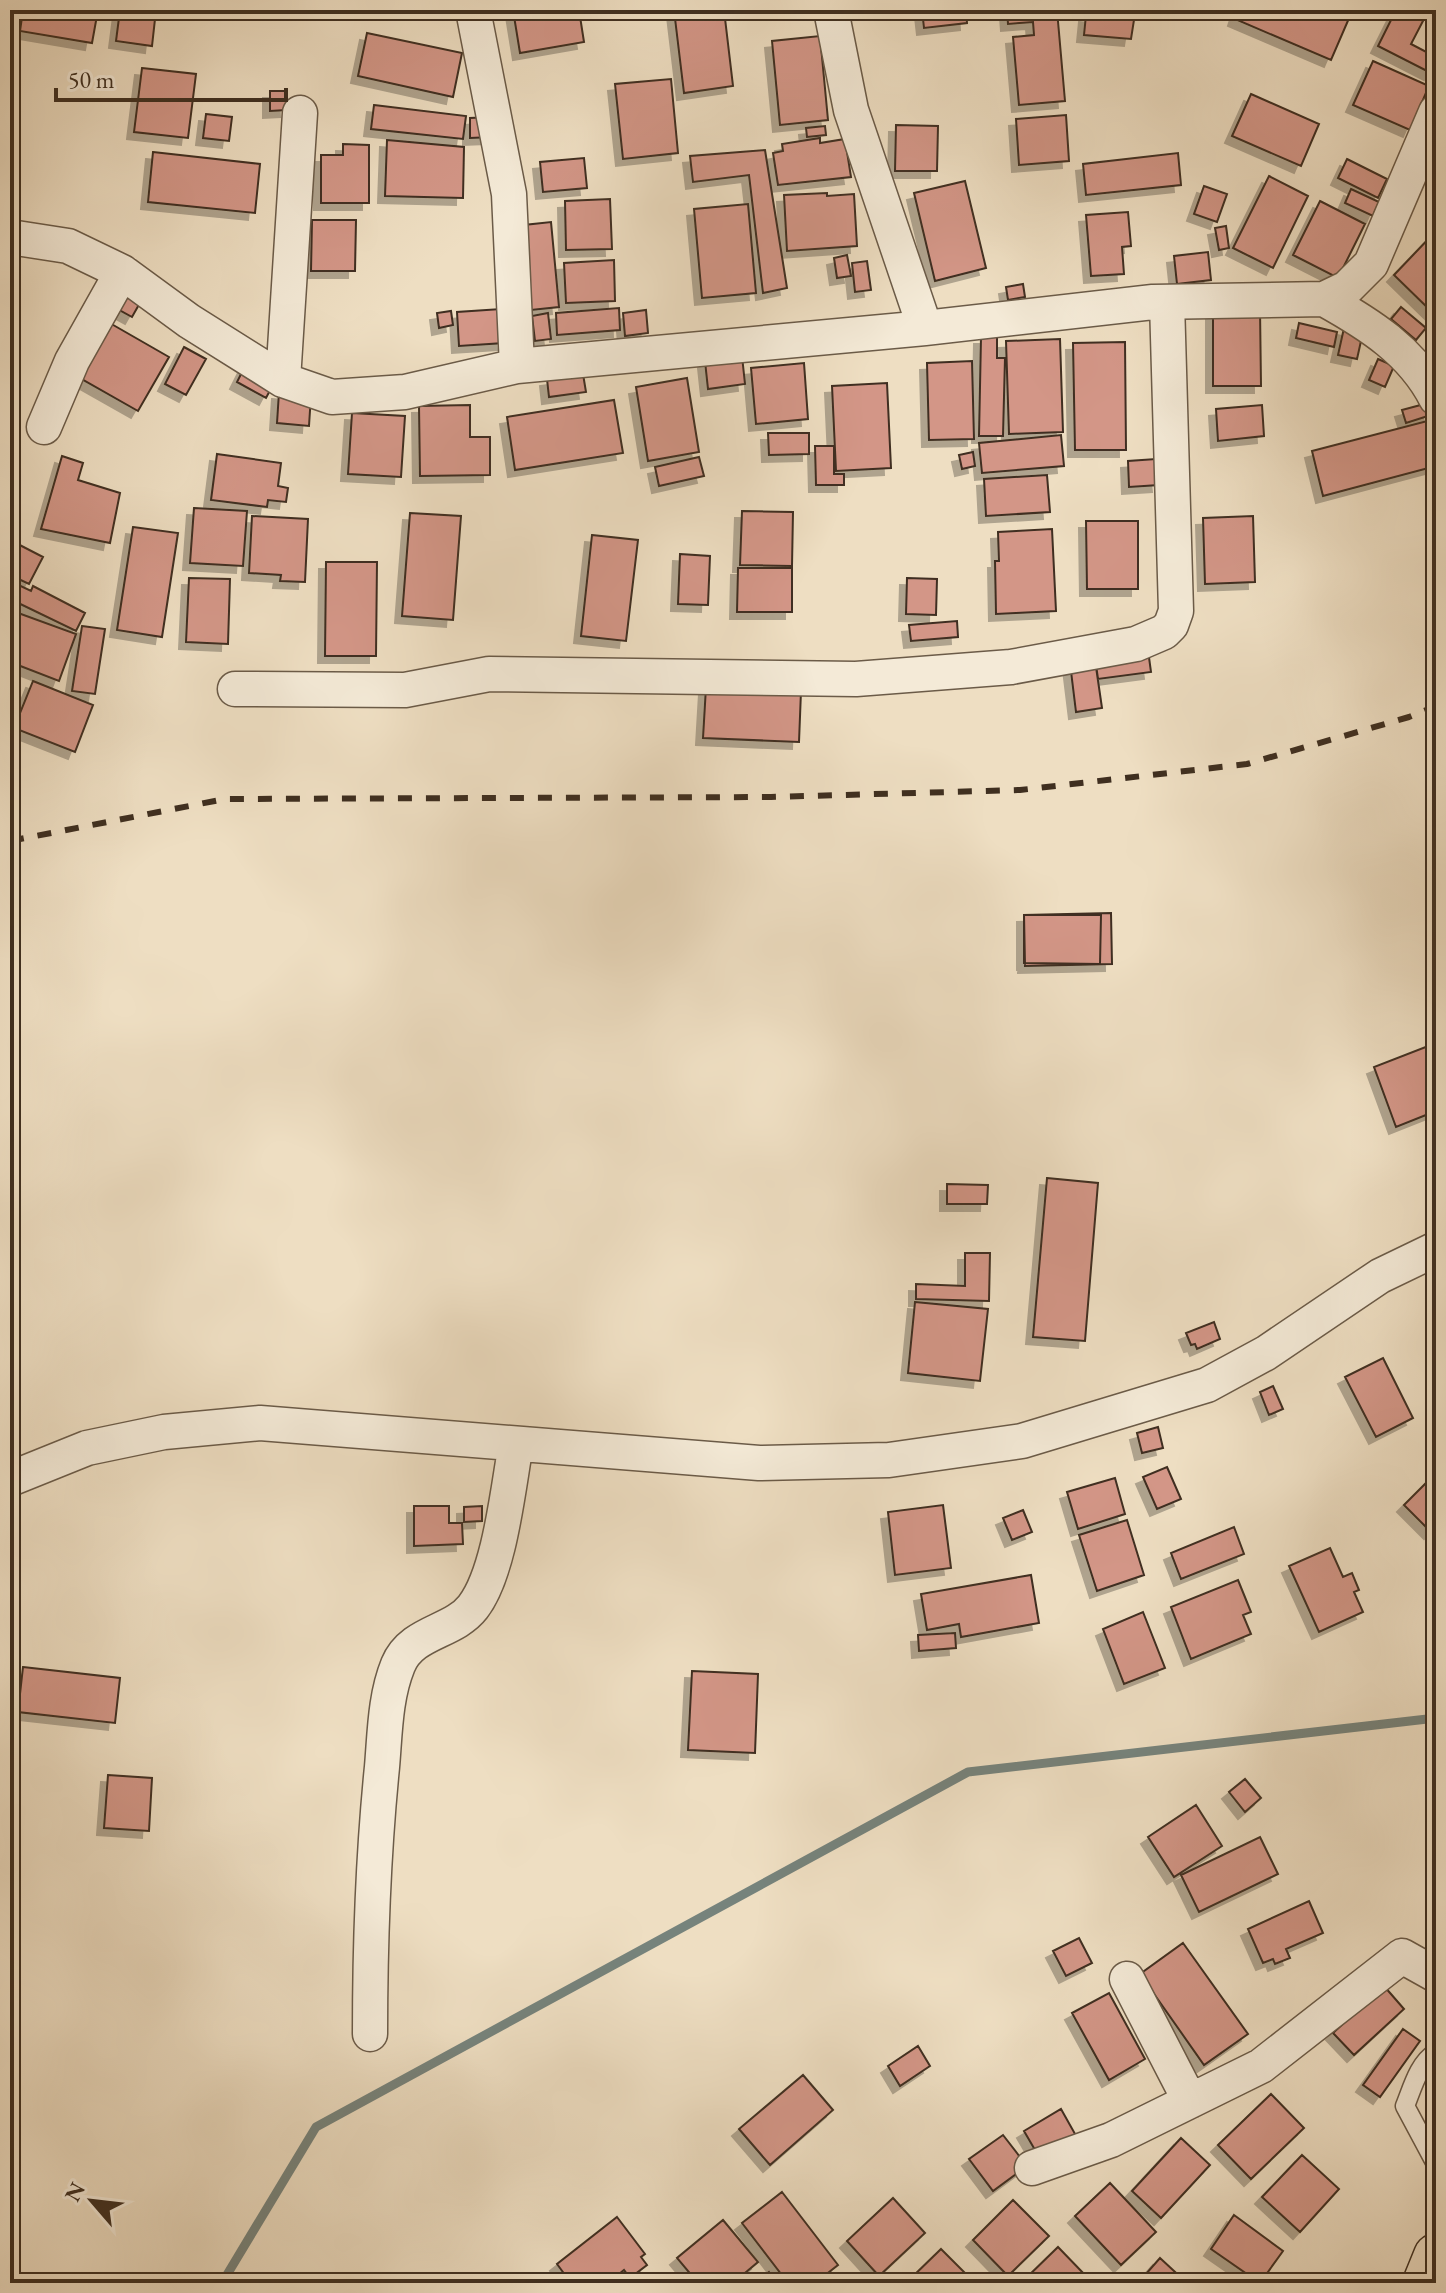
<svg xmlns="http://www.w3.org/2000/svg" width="1446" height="2293" viewBox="0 0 1446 2293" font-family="'EB Garamond',serif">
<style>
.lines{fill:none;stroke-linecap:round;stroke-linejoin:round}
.stream{stroke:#76837c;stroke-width:9}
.building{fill:#d39687;stroke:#3f2f20;stroke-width:2;filter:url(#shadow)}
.lane-casing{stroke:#6b5b48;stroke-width:21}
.street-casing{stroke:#6b5b48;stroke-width:37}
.highway-casing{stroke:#3f2f20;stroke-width:47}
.lane{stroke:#f4ead7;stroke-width:18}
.street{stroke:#f4ead7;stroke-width:34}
.highway{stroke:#eedec2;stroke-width:44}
.rail{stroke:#3f2f20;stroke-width:6;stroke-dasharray:14 14;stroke-linecap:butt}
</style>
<defs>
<filter id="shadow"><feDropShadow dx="-7" dy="7" stdDeviation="0" flood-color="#0004"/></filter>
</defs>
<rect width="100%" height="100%" fill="#eedec2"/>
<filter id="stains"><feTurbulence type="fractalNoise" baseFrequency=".0025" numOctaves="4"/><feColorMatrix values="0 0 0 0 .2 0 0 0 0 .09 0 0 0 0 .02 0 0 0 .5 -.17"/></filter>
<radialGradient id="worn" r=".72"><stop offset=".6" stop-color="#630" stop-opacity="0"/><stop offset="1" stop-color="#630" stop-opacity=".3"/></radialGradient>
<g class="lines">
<path class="stream" d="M222,2283L316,2127L968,1772L1436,1718"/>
</g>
<path class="building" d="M23,10H98L92,43L20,31Z
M120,10H156L152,46L116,41Z
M513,10H579L584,42L520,53Z
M674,10H724L733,86L684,93Z
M922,10H966L967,23L924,28Z
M1007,10H1057L1065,101L1019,105L1013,37L1034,35L1033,22L1008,24Z
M1238,10H1263L1271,13L1272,10H1335L1350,16L1331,60L1235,19Z
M1396,10H1402L1423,21L1411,44L1436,57L1431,73L1378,46Z
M1086,15L1134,20L1131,39L1084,35Z
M367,33L462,53L453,97L358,76Z
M820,36L828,120L780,125L772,41Z
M1373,61L1429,86L1410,130L1353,105Z
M142,68L196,74L188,138L134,132Z
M671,79L678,153L623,159L615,84Z
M270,91H286L287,110L270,111Z
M1251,94L1319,124L1301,166L1232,136Z
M374,105L466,116L463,139L371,129Z
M206,114L232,117L229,141L203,138Z
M1066,115L1069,161L1019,165L1016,119Z
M491,117L492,137L470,138V118Z
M896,125L938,126L937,171H895Z
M825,126L826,135L807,137L806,128Z
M820,138V143L845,139L851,177L778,185L773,153L783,151L782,144Z
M387,140L464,147L463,198L385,196Z
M343,144L369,145V203H321V155H343Z
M765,150L787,288L763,293L749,175L693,182L690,156Z
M153,152L260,164L255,213L148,202Z
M1178,153L1181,185L1086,195L1083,164Z
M584,158L587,188L543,192L540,162Z
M1347,159L1387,179L1378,198L1338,178Z
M1269,176L1308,196L1273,268L1233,248Z
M965,181L986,268L935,281L914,193Z
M1204,186L1227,194L1217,222L1194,214Z
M1351,189L1379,202L1373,216L1345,203Z
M827,193V196L854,194L857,246L787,251L784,195Z
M610,199L612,249L566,250L565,201Z
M1320,201L1365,224L1338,278L1293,255Z
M748,204L756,293L702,298L694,209Z
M1128,212L1131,246L1122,247L1124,274L1091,276L1086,215Z
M312,220H356L355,271H311Z
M551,222L559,307L531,310L524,225Z
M1226,226L1229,248L1219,250L1215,228Z
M1436,231V308L1432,312L1394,275Z
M1208,252L1211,280L1177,284L1174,256Z
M847,255L851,276L837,278L834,258Z
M614,260L615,301L566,303L564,263Z
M867,261L871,290L855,292L852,263Z
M1023,284L1025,297L1008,300L1006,287Z
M123,290L141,301L132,317L114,307Z
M1401,307L1426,328L1416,340L1391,319Z
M619,308L620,330L557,335L556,313Z
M501,309L504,343L459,346L457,312Z
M1260,309L1261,386H1213V310Z
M646,310L648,333L625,336L623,313Z
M451,311L453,325L439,328L437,313Z
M548,313L551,339L535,341L532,316Z
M108,322L169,357L138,411L80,378Z
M1299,323L1337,332L1334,347L1296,338Z
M1344,328L1363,332L1357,359L1338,355Z
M981,337H997V358H1005L1003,436H979Z
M1060,339L1063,432L1009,434L1006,341Z
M1125,342L1126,450H1075L1073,343Z
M184,347L206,359L186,395L165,384Z
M742,356L745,384L708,389L705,361Z
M1378,359L1394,366L1385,387L1369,380Z
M972,361L974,439L929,440L927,363Z
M804,363L808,419L756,424L751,368Z
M245,366L275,381L266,398L237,382Z
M583,374L586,392L549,397L547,379Z
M687,378L699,452L648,461L636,387Z
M887,383L891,468L836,471L832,386Z
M279,392L311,395L309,426L277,423Z
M614,400L623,453L515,470L507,417Z
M1428,403L1431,415L1406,423L1402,410Z
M470,405V437H490V475L420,476L419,406Z
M1262,405L1264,436L1218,441L1216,409Z
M352,413L405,416L401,477L348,474Z
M1435,419L1436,466L1323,496L1312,451Z
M768,433H809V454L769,455Z
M1061,435L1064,466L982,473L979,443Z
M815,446H834V474H844V485H816Z
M973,452L975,466L962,469L959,455Z
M217,454L281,463L278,486L288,488L286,502L268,500L267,507L211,500Z
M62,456L83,463L78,480L120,493L110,543L41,529Z
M699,457L704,476L659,486L655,467Z
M1156,459L1159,485L1129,487L1128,461Z
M1047,475L1050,512L986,516L984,479Z
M194,508L247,511L243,566L190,563Z
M742,511L793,512L792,566L740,565Z
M410,513L461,516L453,620L402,616Z
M252,516L308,519L305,582L280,581L281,575L249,573Z
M1253,516L1255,582L1205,584L1203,518Z
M1086,521H1138V589H1087Z
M133,527L178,533L162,637L117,630Z
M1052,529L1056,611L996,614L995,561H999L998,532Z
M592,535L638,540L626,641L581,636Z
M10,540L43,557L29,584L10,575Z
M680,554L710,556L708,605L678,604Z
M326,562H377L376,656H325Z
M738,568H792V612H737Z
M189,578L230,579L228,644L186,642Z
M907,578L937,579L936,615L906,614Z
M10,581L31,591L33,586L85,613L76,631L10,599Z
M10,610L76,634L59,681L10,662Z
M957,621L958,637L911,641L909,625Z
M82,626L105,629L95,694L72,691Z
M1148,650L1151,672L1098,679L1095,658Z
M1095,660L1102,708L1076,712L1070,663Z
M33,681L93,705L75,752L14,728Z
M10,683L19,686L10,714Z
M706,687L801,691L799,742L703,738Z
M1111,913L1112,964L1025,966L1024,915Z
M1024,915H1101L1100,964L1024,963Z
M1436,1043V1111L1396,1127L1374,1067Z
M1047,1178L1098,1183L1085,1341L1033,1337Z
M947,1184L988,1185L987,1204H947Z
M965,1253H990L989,1301L916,1299V1284L965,1286Z
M915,1302L988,1309L980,1381L908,1373Z
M1214,1322L1220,1339L1197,1349L1195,1344L1191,1345L1186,1333Z
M1383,1358L1413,1418L1376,1437L1345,1377Z
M1273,1386L1283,1409L1269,1415L1260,1392Z
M1158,1427L1163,1448L1142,1453L1137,1433Z
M1167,1467L1181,1499L1157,1509L1143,1477Z
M1436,1473V1527L1431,1532L1404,1505Z
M1115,1478L1125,1514L1078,1529L1067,1492Z
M943,1505L951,1568L895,1575L888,1512Z
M414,1506H449V1523H462L463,1544L414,1546Z
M482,1506V1521L464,1522V1507Z
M1023,1510L1032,1532L1012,1540L1003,1518Z
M1127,1520L1144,1575L1097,1591L1079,1535Z
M1234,1527L1244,1554L1181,1579L1171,1553Z
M1330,1548L1343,1577L1352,1573L1359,1590L1354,1592L1363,1612L1319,1632L1289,1566Z
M1031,1575L1039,1623L961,1637L959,1624L927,1630L921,1594Z
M1238,1580L1251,1612L1243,1615L1251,1634L1191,1659L1171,1607Z
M1143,1612L1165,1668L1124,1684L1103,1629Z
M955,1633L956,1648L919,1651L918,1635Z
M23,1667L120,1678L115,1723L18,1712Z
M692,1671L758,1674L755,1753L688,1750Z
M108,1775L152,1778L149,1831L104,1828Z
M1245,1779L1261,1798L1245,1812L1229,1792Z
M1196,1805L1222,1846L1174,1877L1148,1837Z
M1260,1837L1278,1874L1199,1912L1181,1875Z
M1309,1901L1323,1933L1286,1949L1290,1958L1275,1964L1273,1959L1263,1963L1248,1929Z
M1079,1938L1092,1963L1066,1976L1053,1951Z
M1183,1943L1248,2034L1204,2065L1140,1974Z
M1384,1986L1404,2009L1354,2055L1333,2033Z
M1109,1993L1145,2059L1109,2080L1072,2013Z
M1403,2029L1420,2041L1380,2097L1363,2085Z
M918,2046L930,2066L900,2086L888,2066Z
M803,2075L833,2110L770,2165L739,2129Z
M1271,2094L1304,2128L1251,2179L1218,2145Z
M1061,2109L1079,2141L1042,2162L1024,2131Z
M1003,2135L1027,2166L993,2191L969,2159Z
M1181,2138L1210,2165L1161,2218L1132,2191Z
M1302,2155L1339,2189L1300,2232L1262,2197Z
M1110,2183L1156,2232L1121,2265L1075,2216Z
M782,2192L838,2265L815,2283H788L742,2223Z
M893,2198L925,2233L879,2276L847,2241Z
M1013,2200L1049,2236L1008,2276L973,2240Z
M1234,2215L1283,2251L1260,2283L1211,2249Z
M617,2217L645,2254L641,2257L647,2265L630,2278L624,2270L608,2283H571L557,2264Z
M723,2220L758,2262L733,2283H698L677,2258Z
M1058,2247L1086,2276L1078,2283H1021Z
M941,2249L972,2280L969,2283H906Z
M1160,2258L1187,2283H1138Z
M769,2272L777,2283H754Z"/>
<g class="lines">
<g class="lane-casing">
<path id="lane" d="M1436,2053C1419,2062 1412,2089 1405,2106L1436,2164"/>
</g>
<g class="street-casing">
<path id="street" d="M473,10L509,194L517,366
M831,10L851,110L925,328
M10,237L68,246L122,272L189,321L283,380L332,397L405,392L517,366L925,328L1153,302L1324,299L1347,288L1371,264L1436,112
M1324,299C1369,324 1412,351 1436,398
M283,380L300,113
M44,427L72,361L122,272
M235,689L405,690L489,674L856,679L1011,667L1136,644L1164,632L1171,625L1176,611L1167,302
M10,1479L87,1448L164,1432L260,1423L759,1463L889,1460L1022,1441L1207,1385L1266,1353L1380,1276L1436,1249
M1127,1979L1190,2101
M370,2034C370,1944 373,1856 382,1767C385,1732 385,1697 398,1665C412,1631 453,1633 473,1607C500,1572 508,1488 516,1444
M1032,2168L1111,2140L1261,2066L1402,1956L1436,1975"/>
</g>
<g class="highway-casing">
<path id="highway" d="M1425,2283L1436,2256"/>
</g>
<use href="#lane" class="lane"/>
<use href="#street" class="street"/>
<use href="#highway" class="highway"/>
<path class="rail" d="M10,841L225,799L771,797L1020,790L1247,764L1409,717L1436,706"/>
</g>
<rect width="1446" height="2293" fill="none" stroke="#eedec2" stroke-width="40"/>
<rect x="12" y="12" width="1422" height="2269" fill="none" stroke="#3f2f20" stroke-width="4"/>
<rect x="20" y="20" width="1406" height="2253" fill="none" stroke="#3f2f20" stroke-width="2"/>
<g transform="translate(92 2201) rotate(298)" stroke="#f4ead7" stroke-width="6" paint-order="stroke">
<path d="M0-6L14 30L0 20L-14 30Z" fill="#3f2f20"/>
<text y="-12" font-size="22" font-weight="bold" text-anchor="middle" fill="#3f2f20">N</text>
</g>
<path d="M56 88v12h230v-12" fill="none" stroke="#3f2f20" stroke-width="4"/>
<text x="68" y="88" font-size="24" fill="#3f2f20" stroke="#f4ead7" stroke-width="6" paint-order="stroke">50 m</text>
<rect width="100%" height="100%" filter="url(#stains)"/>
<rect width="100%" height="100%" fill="url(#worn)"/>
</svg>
